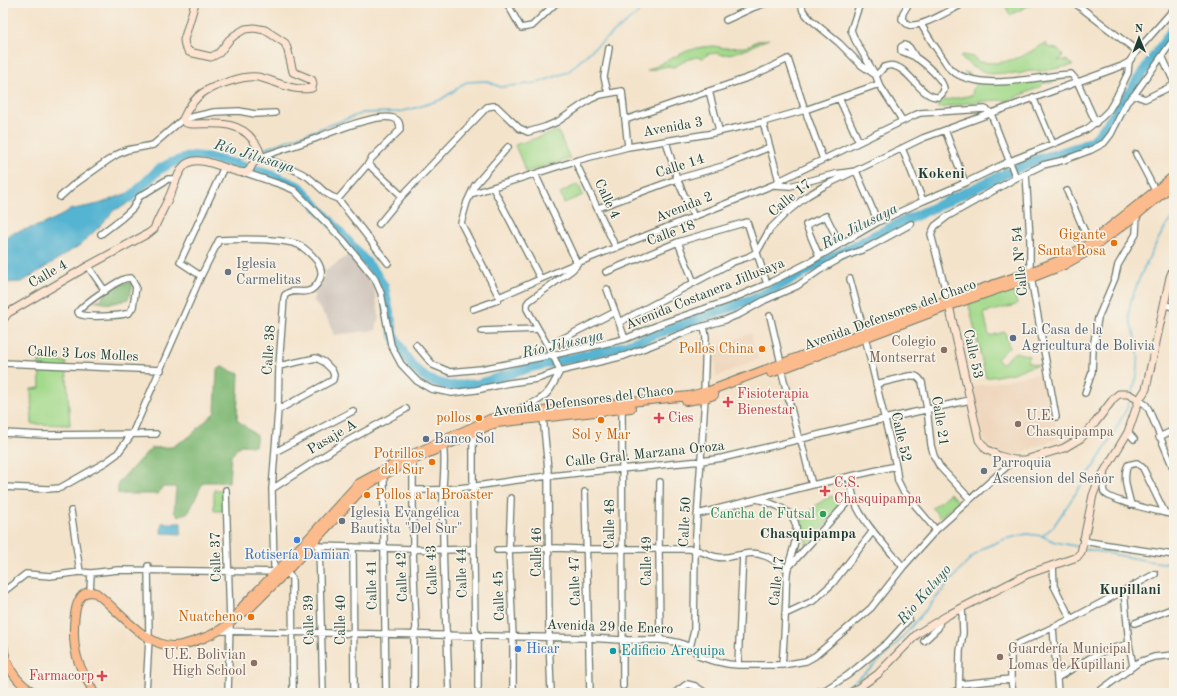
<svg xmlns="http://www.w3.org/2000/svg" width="1177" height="696" viewBox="0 0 1177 696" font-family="'Old Standard TT',serif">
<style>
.built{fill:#efd6bc}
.industrial{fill:#cdc2b9}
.green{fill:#a2d98a;stroke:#608b5f}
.forest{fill:#81b976;stroke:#507b55}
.water{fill:#54b4d2;stroke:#3a7883}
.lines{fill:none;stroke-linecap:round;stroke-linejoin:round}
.stream{stroke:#54b4d2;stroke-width:1.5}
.river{stroke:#54b4d2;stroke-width:10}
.street-casing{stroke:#6a7769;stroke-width:8}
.secondary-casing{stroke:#6a7769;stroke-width:9}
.primary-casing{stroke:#6a7769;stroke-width:10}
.street{stroke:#fff;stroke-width:5.5}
.secondary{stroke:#fde4d1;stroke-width:7}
.primary{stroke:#fbbb8c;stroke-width:8}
.food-dot{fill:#e8710a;stroke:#f7f3e8;stroke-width:1.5}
.worship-dot{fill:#6b7280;stroke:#f7f3e8;stroke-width:1.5}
.service-dot{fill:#5c6f8a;stroke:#f7f3e8;stroke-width:1.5}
.education-dot{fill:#8d6e63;stroke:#f7f3e8;stroke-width:1.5}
.health-dot{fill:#e0444e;stroke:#f7f3e8;stroke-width:1.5}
.leisure-dot{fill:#2e9e5b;stroke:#f7f3e8;stroke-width:1.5}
.shop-dot{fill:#3f7fe0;stroke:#f7f3e8;stroke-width:1.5}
.culture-dot{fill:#0f9aa8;stroke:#f7f3e8;stroke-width:1.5}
.labels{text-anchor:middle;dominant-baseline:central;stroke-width:3.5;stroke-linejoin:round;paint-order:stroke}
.street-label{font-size:14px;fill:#1f3d34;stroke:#f7f3e8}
.food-label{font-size:14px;fill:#c56008;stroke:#f7f3e8;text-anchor:end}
.worship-label{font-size:14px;fill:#5b616d;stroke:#f7f3e8;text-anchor:start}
.service-label{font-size:14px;fill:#4e5e75;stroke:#f7f3e8;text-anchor:start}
.education-label{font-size:14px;fill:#785e54;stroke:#f7f3e8;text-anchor:end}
.health-label{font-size:14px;fill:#be3a42;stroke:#f7f3e8;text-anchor:start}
.leisure-label{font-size:14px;fill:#27864d;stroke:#f7f3e8;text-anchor:end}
.shop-label{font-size:14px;fill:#366cbe;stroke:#f7f3e8}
.culture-label{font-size:14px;fill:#0d838f;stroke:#f7f3e8;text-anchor:start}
.water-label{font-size:15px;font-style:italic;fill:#2c5b5c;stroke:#f7f3e8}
.neighbourhood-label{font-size:15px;font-weight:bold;fill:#1f3d34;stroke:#f7f3e8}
</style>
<rect width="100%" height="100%" fill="#f7f3e8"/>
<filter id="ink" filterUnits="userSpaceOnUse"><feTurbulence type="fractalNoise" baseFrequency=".025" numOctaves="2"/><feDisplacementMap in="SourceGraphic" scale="8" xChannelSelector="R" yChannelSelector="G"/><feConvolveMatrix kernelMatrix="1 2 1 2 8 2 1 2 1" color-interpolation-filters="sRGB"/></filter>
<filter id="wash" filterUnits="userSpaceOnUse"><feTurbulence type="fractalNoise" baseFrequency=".012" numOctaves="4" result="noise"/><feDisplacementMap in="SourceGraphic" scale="16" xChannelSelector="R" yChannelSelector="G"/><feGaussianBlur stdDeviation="0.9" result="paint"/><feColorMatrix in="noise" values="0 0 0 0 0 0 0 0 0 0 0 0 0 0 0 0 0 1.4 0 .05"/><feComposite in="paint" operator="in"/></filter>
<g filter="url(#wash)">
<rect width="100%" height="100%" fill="#f4e3cb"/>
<path class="built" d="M751,333L758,359L716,377V348Z
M1045,372L1052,410L1058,438L1016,455L1003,454L985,444L973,387Z"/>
<path class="industrial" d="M352,253L366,273L374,288L379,315L376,330L334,335L328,320L314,301L315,292L321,284L325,271Z"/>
<path class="green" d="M1004,3H1034L1010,15Z
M769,39L758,43L748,49L733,53L723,55L717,53L708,54L703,58L696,57L687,60L674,67L667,66L647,71L664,62L687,51L702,47L714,46L724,48L746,47L757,41Z
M1046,43L1047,47L1057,49L1063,54L1062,57L1058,61C1064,59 1068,60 1073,65L1045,71H1029L1018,74L1002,73L991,74L972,67L969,63L963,60L960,57L963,55L974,57L978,62L994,63L1003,62L1021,57Z
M964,71L976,79L1006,81L1067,76L1052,83H1044L1038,88L1028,92L1008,101L999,100L974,102L938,108V104L946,100L973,95L972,89L975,86L974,83Z
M558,131L570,159L526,172L515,145Z
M578,184L583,195L564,203L560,193Z
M1011,286L1017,303L1016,305L984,313L989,336L1005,332L1009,347L997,359L1002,364L1015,352L1029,356L1027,362L1038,365L1023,369L1013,373L986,378L968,301Z
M39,361L66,362L70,425L32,424L31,389L40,388Z
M214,490H225V511H214Z
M950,493L958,502L940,517L932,508Z
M832,496L841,506L808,545L806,544V538H795L796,525C807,514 817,502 832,496Z"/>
<path class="forest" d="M130,282L133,284L131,292L128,299C114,304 108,305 94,301L102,299L103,294L115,286Z
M224,366L233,372L239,373L237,420L257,436L255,446L240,445L231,456L229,482H203L189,512L178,516L174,512L176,487H162L158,494H118V483L151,448L172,447L189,437L215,412L217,370Z"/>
<path class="water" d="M146,186L124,206L114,210L105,221L80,245L22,282L3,283V240L10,234L44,224L62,215L69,210L99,204Z
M162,523H181V534L161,533Z"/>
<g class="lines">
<path class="stream" d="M261,150L363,113L398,112L412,109L440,100L457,89L461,85L467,82L487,81L500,87L537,83L568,72L594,48L637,14L645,3
M228,163L258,151
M1132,394C1138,377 1140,360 1137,342C1135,334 1130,325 1129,316C1127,298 1161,229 1174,216
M1042,536L1053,527L1096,463L1110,440L1127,408L1131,397
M1085,549L1155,562L1174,564
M835,693L851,684L870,669L892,649L968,561L983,548L1005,539L1027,534L1042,536L1055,542L1080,547"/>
<path class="river" d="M129,198L136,192L158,170L171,163L193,156L211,158L264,172L300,187L374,271L384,287L388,308L394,336L405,356L414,368L427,379L449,386L479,384L528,368L620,347L758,297L873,236L1030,162L1082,146L1090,142L1097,137L1114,115L1174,27"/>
</g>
</g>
<g filter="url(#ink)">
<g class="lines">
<g class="street-casing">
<path id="street" d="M507,3L521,28L532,26L556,3
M801,3L803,11L810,19L839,43L861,65L874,74
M861,3L858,9L851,30L855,40L876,76L879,84L902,120
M909,3L903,13L902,19C904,21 906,24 909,25C923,27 946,12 959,6L962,3
M1075,3L1137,51
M726,20L752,8L766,3
M921,24C928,37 936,48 944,60C946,63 949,68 951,70C980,93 1037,76 1071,74L1077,81L1096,123
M1162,56L1174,82
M876,76L884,67C887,66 891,65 894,66C910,69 921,98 938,97C940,96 943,93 944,90C945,80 923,62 915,57C911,55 906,53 901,51V47L904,45L909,47L916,58
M709,91L719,130
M608,93L604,77L609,48
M1134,95L1145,99L1174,85
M1033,97L1053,144
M839,98L859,142
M625,120L750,77L788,59L805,110L823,159
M763,122L779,181
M945,130L965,183
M666,141L677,179L694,217
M902,148L923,201
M1136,154L1157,194
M261,157C279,151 296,145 314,139C331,132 376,113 393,118C400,120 400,125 400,130L371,159L368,164L338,199
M261,157C277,163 294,168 308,177C319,185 324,195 338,199L388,263
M575,161L616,248
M368,164L402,196
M246,173L282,185L294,190L344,241L375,279L381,293L391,345L401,364L417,381L431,389L452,393L476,390L509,383L537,379L560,371L624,356L694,329L725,320L740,314L765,300L797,286L820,270L841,258L867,248L911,224
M1026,173L1030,239V272L1056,417
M1016,178L1043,165L1064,160L1091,150L1104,143L1111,134L1127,102L1134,95L1174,39
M774,185L790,186L835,174L856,171L878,222
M493,188L540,278
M1067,191L1091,246
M471,194L575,161L628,147L708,134L763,122L805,110L879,84
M60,197L72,186L107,161L118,154L127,150L153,145L183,119L214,112L239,111L255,114L275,113
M598,208L677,179L723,166L770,147
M379,224L402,196L487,107L492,106H496L519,128L528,132L545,127L557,122L591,99L600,95L622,91L628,147
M101,234L122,218L133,208L139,197L168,179H176
M678,242L694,283
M819,256L806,225L826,216L840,244
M88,266L105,291
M606,272L678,242L747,222L767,284
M201,276L180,262L224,167
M131,278L136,287L133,307L129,313C120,316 87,318 79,314L78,312C82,305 113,284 122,280C125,278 128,278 131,278Z
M850,279L864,332
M607,289L625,339
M499,297L461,223L467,202L475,185L508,147
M1165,305L1174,307
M473,309L498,300L499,297L577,263L773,185L779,181L915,115L920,113L985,109L989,111L991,114L1016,178L948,216L935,226L931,234L948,300
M770,316L781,363
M620,322L733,262L748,257L757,252L770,229L786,213L807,196L824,186L923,138L1122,66L1129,62L1137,51L1174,9
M482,331L538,329
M865,337L896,466L898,481L903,491L936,530
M416,345L433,365L450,372L481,369L553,355L625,339L663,323L727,301L767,284L808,263L878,222L923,201L965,183L1010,161L1053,144L1087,129L1102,117L1109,110L1116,98L1128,73L1129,62
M548,346L615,312
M3,363L161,370
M781,369L798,436L802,444L812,485
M876,384L909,376C915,375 918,376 922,382L927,409L931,445L934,456L940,467L970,499
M704,393L706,337L704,326
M1085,393L1092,372L1093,348L1098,318L1115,278L1118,265L1136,234L1137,213
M1139,400L1146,405L1149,410L1174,470
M622,406L623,686
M278,410L333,380L334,375L332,370L324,362L316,358L279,366
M513,415C520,406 528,406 537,401C549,395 554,383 560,371L553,355L527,309V304L529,301L572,270L576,266L577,263L535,174
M543,416L548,470L549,637L551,693
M1128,432L1134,439
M3,433L42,435L156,434
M472,434L473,441V487L475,629L478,637V687
M1159,437L1174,430
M443,447C446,457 443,479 443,490C442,537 444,583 446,629L447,636L449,693
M275,452L353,411
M411,461L413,465V549L416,628L414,635V693
M1104,473C1104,479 1102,487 1104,492C1108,501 1163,512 1174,515
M383,476L384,480V554L386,693
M849,477C851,487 853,497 857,507C868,529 888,548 903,567
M660,482L659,549L660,640
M3,487L48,489L60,488L106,462L117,454L132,434L201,276L219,240C238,239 283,238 299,245C306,249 312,255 317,261C321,267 323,274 319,281C308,301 296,285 285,295L284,298L279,366L278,410L272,489L274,566L277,571
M272,489L342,444L406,409
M226,490L230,623L228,693
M413,490C456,491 498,482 540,477C578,473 615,469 653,466C676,463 699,462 722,458L884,419L970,400
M585,492L590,693
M511,498L509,550L513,637V693
M757,499C770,503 787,507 794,520C801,532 791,554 788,567C786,577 786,588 786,598C785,620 784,643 782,665
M1131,505C1128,492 1122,477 1128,465L1137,463L1143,468L1165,513
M71,511L80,572
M698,514L812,485L896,466
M1083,539L1089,542L1127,548L1174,555
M311,541L319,546L443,550L474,549
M319,546L323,693
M353,547L354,693
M497,550L557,548L579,549H690C694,550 698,550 702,552C707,554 712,556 717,557C727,559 735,555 745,554C761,550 775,561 787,569L853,496
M1053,565L1054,586L1071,619
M1124,591L1129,644L1133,666
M3,592L26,574L50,576L80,572L91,573L118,570L286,572L292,578L293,690
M90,592L91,573
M785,614L813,601L832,584L873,531
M1135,623L1174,608
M1053,627L1058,693
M219,631L588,638L622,640H660L670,641L680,643L690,647L701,657L710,660L728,664L738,665H782L806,661L815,656L871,608L903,567L936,530L1014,460
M924,641L938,628L940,620
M690,647L694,631L695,550L705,398
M738,665L743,554
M1057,678L1090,658L1106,650L1129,644
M960,684L1011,679
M146,693L149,638L148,566
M675,693L687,684L695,686L706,693
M812,693L825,690L848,675L888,642L909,619
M951,693L959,690
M959,693L960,651L963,633L962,608
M1013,693L1011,679V647L1071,619L1155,574
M1097,693L1139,662L1154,657L1174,655"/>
</g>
<g class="secondary-casing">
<path id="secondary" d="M948,301L979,440L986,449L999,456L1014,460H1025L1064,448L1081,438L1095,423L1114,398L1119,394H1128L1139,400
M3,320L8,313L88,266L149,233L154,229C159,217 165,206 170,195C174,186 178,171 185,165C202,151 235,177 247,172C251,170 250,168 252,165C254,161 259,160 261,157C260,150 257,145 253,140C238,120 215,124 193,124C189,124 185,124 183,119C194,94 207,88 231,81C240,78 249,76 258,77C277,81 291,92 312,88L313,84L312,80L293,72L288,51L285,43L265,30L254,28L245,29L235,35L229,40L219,53L211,57L189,52L185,46L184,40L195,3
M851,693L878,674L917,634L948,615L1028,574L1077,557L1081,552L1083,544L1093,495L1098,482L1128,432L1139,400L1146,389L1170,277L1174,267"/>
</g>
<g class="primary-casing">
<path id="primary" d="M771,373L949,306L1031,278L1064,265L1087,252L1138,214L1174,184
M686,401L705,398L714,395
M238,615L248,610L286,572L362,489C400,462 446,447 488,426L497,423L631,408
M3,645C5,665 16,683 35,693
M94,693C88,681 80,670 77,657C73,643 71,603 84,594C88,591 92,592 96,593C118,610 145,646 173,646C184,646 196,641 206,637C222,630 234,622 243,606L308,539L358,484L409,456L490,419L513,414L689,396L709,391L864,332L948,300L1030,272L1063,259L1090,243L1174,176"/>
</g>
<use href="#street" class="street"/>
<use href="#secondary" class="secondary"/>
<use href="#primary" class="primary"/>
</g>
</g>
<g class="food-dot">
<circle cx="1114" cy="243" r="4"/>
<circle cx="762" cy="349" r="4"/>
<circle cx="479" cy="418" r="4"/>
<circle cx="601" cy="420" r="4"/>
<circle cx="432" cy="462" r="4"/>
<circle cx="367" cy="495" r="4"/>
<circle cx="251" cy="617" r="4"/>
</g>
<g class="worship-dot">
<circle cx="228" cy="272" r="4"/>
<circle cx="984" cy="471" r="4"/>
<circle cx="342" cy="521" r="4"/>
</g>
<g class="service-dot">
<circle cx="1013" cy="338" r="4"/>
<circle cx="426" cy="439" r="4"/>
</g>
<g class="education-dot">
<circle cx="944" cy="350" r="4"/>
<circle cx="1018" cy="424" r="4"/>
<circle cx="1000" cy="657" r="4"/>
<circle cx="254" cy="663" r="4"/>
</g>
<g class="health-dot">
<path d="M726 396h4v4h4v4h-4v4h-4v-4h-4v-4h4z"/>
<path d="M657 412h4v4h4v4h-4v4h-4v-4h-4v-4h4z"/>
<path d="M823 485h4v4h4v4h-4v4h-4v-4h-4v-4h4z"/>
<path d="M100 670h4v4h4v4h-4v4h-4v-4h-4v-4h4z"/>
</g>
<circle class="leisure-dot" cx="823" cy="514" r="4"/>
<g class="shop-dot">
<circle cx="297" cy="540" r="4"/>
<circle cx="518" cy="649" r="4"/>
</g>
<circle class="culture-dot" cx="613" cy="651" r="4"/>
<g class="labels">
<g class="street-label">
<text transform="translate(673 127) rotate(-10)">Avenida 3</text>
<text transform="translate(680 166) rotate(-18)">Calle 14</text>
<text transform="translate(790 198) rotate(-39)">Calle 17</text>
<text transform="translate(607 199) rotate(65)">Calle 4</text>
<text transform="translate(684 207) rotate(-22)">Avenida 2</text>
<text transform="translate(671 233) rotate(-20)">Calle 18</text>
<text transform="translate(1020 261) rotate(-95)">Calle Nº 54</text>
<text transform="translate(48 274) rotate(-30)">Calle 4</text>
<text transform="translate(705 294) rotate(-22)">Avenida Costanera Jillusaya</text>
<text transform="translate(890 315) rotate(-20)">Avenida Defensores del Chaco</text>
<text transform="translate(269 350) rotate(-86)">Calle 38</text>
<text transform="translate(83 354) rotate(3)">Calle 3 Los Molles</text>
<text transform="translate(973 354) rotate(78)">Calle 53</text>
<text transform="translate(583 401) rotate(-7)">Avenida Defensores del Chaco</text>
<text transform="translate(940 421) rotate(81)">Calle 21</text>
<text transform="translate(332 437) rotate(-31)">Pasaje A</text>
<text transform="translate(901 437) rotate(77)">Calle 52</text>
<text transform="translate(645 454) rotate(-6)">Calle Gral. Marzana Oroza</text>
<text transform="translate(685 522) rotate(-87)">Calle 50</text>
<text transform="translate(610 524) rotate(-90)">Calle 48</text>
<text transform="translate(537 552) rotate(-90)">Calle 46</text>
<text transform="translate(216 557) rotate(-91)">Calle 37</text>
<text transform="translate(647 561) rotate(-90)">Calle 49</text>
<text transform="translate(432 570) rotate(-92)">Calle 43</text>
<text transform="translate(462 573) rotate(-91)">Calle 44</text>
<text transform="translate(402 577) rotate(-92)">Calle 42</text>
<text transform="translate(575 581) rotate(-92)">Calle 47</text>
<text transform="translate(777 581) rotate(-84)">Calle 17</text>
<text transform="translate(372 585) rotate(-91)">Calle 41</text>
<text transform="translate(499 596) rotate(-92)">Calle 45</text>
<text transform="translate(309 620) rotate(-91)">Calle 39</text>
<text transform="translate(341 620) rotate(-90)">Calle 40</text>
<text transform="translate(610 627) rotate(2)">Avenida 29 de Enero</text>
</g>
<g class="food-label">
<text x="1106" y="235">Gigante<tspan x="1106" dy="16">Santa Rosa</tspan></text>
<text x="754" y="349">Pollos China</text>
<text x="471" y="418">pollos</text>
<text x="601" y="435" text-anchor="middle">Sol y Mar</text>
<text x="424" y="454">Potrillos<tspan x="424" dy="16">del Sur</tspan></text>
<text x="375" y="495" text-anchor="start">Pollos a la Broaster</text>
<text x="243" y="617">Nuatcheno</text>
</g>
<g class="worship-label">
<text x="236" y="264">Iglesia<tspan x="236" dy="16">Carmelitas</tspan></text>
<text x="992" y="463">Parroquia<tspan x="992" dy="16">Ascension del Señor</tspan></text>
<text x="350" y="513">Iglesia Evangélica<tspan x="350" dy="16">Bautista "Del Sur"</tspan></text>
</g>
<g class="service-label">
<text x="1021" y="330">La Casa de la<tspan x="1021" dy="16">Agricultura de Bolivia</tspan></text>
<text x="434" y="439">Banco Sol</text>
</g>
<g class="education-label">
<text x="936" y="342">Colegio<tspan x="936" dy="16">Montserrat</tspan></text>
<text x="1026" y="416" text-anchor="start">U.E.<tspan x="1026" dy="16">Chasquipampa</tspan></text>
<text x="1008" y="649" text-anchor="start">Guardería Municipal<tspan x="1008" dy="16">Lomas de Kupillani</tspan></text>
<text x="246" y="655">U.E. Bolivian<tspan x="246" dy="16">High School</tspan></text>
</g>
<g class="health-label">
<text x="737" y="394">Fisioterapia<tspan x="737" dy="16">Bienestar</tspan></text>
<text x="668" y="418">Cies</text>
<text x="834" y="483">C.S.<tspan x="834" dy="16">Chasquipampa</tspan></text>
<text x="94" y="676" text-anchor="end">Farmacorp</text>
</g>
<g class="leisure-label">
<text x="815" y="514">Cancha de Futsal</text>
</g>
<g class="shop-label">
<text x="297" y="555">Rotisería Damian</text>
<text x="526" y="649" text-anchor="start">Hicar</text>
</g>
<g class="culture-label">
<text x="621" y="651">Edificio Arequipa</text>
</g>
<g class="water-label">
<text transform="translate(254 157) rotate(17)">Río Jilusaya</text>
<text transform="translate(860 227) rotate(-27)">Río Jilusaya</text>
<text transform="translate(563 345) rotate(-13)">Río Jilusaya</text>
<text transform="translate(925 595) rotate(-49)">Rio Kaluyo</text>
</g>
<g class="neighbourhood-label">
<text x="941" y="174">Kokeni</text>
<text x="808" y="534">Chasquipampa</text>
<text x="1130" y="590">Kupillani</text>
</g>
</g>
<rect width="1177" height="696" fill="none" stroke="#f7f3e8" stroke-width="16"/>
<g transform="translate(1139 38) rotate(359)" stroke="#f7f3e8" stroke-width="3" paint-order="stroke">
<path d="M0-3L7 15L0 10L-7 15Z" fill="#1f3d34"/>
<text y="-6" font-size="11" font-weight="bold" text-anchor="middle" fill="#1f3d34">N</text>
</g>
</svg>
